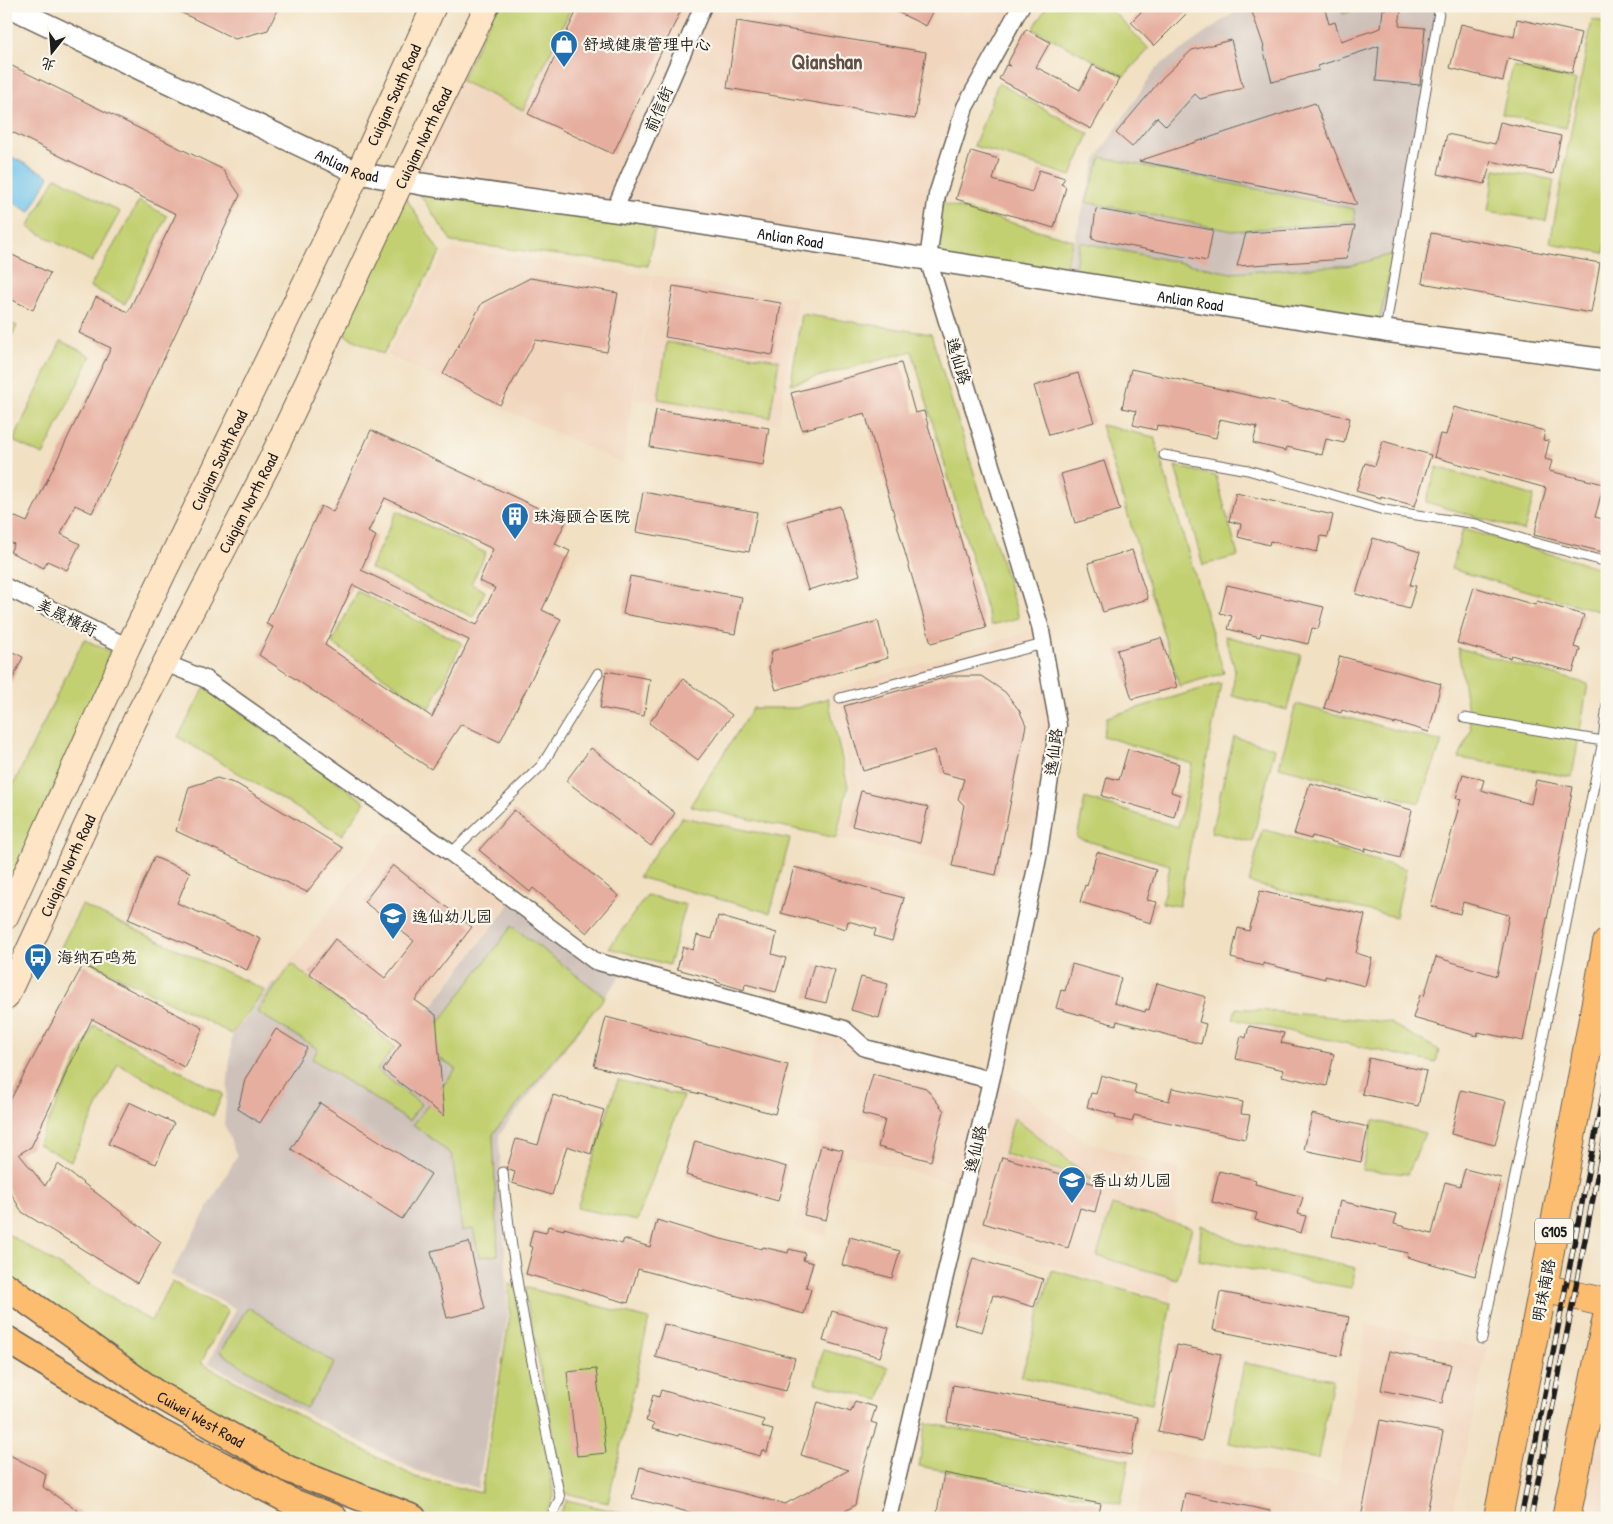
<svg xmlns="http://www.w3.org/2000/svg" width="1613" height="1524" viewBox="0 0 1613 1524" font-family="'Patrick Hand','LXGW WenKai TC',sans-serif">
<style>
.built{fill:#f1d5bd}
.industrial{fill:#cec1ba}
.green{fill:#c2d071;stroke:#6f7646}
.water{fill:#70c3ec;stroke:#467084}
.building{fill:#e6ae9f;fill-rule:evenodd}
.lines{fill:none;stroke-linecap:round;stroke-linejoin:round}
.service-casing{stroke:#676156;stroke-width:11}
.minor-casing{stroke:#676156;stroke-width:19}
.tertiary-casing{stroke:#676156;stroke-width:24}
.secondary-casing{stroke:#676156;stroke-width:26}
.primary-casing{stroke:#676156;stroke-width:29}
.trunk-casing{stroke:#676156;stroke-width:30}
.service{stroke:#fff;stroke-width:9}
.minor{stroke:#fff;stroke-width:16}
.tertiary{stroke:#fff;stroke-width:21}
.secondary{stroke:#fee5c5;stroke-width:24}
.primary{stroke:#fcbd6f;stroke-width:26}
.trunk{stroke:#fcbd6f;stroke-width:28}
.rail-casing{stroke:#1c1c1c;stroke-width:5.5}
.rail{stroke:#fbf7ec;stroke-width:4;stroke-dasharray:11;stroke-linecap:butt}
.labels{text-anchor:middle;dominant-baseline:central;stroke-width:4.5;stroke-linejoin:round;paint-order:stroke}
.shield{fill:#fbf7ec;stroke:#5f5e5a;stroke-width:1}
.shield-label{font-size:15px;font-weight:bold;fill:#1c1c1c}
.poi-label{font-size:16px;fill:#1c1c1c;stroke:#fbf7ec;text-anchor:start}
.street-label{font-size:16px;fill:#1c1c1c;stroke:#fbf7ec}
.district-label{font-size:21px;font-weight:bold;fill:#634f4a;stroke:#fbf7ec}
</style>
<rect width="100%" height="100%" fill="#fbf7ec"/>
<filter id="ink" filterUnits="userSpaceOnUse"><feTurbulence type="fractalNoise" baseFrequency=".02" numOctaves="2"/><feDisplacementMap in="SourceGraphic" scale="10" xChannelSelector="R" yChannelSelector="G"/><feConvolveMatrix kernelMatrix="1 2 1 2 8 2 1 2 1" color-interpolation-filters="sRGB"/></filter>
<filter id="wash" filterUnits="userSpaceOnUse"><feTurbulence type="fractalNoise" baseFrequency=".0096" numOctaves="4" result="noise"/><feDisplacementMap in="SourceGraphic" scale="20" xChannelSelector="R" yChannelSelector="G"/><feGaussianBlur stdDeviation="1.12" result="paint"/><feColorMatrix in="noise" values="0 0 0 0 0 0 0 0 0 0 0 0 0 0 0 0 0 1.4 0 .05"/><feComposite in="paint" operator="in"/></filter>
<g filter="url(#wash)">
<rect width="100%" height="100%" fill="#f1e0c2"/>
<path class="built" d="M489,6H701L613,209L404,181Z
M705,6H1020L962,107L926,257L616,210Z
M453,249L652,275L623,464L387,355L444,254Z
M653,275L797,298L779,424L634,399Z
M1035,630L1056,726L1028,881L839,838L852,784L829,691Z
M389,834L421,835L510,901L390,1059L275,980Z
M823,1026L985,1082L962,1185L846,1155L826,1236L795,1228L820,1127L797,1121Z
M997,1074L1083,1141L1179,1169L1171,1300L958,1239Z
M1607,1311V1518H1566Z
M1367,1324L1487,1349L1452,1518H1136L1149,1449L1337,1485Z"/>
<path class="industrial" d="M1243,6H1440L1385,331L1065,277L1096,159L1156,68Z
M511,902L623,973L499,1135L508,1314L478,1488L417,1471L208,1363L236,1309L170,1275L237,1156L224,1124L232,1036L274,982L390,1061Z"/>
<path class="green" d="M496,6H572L523,110L461,81Z
M1047,6H1108L1149,49L1124,76L1033,29Z
M1340,6H1366L1343,14Z
M1592,20L1607,22V241L1604,253L1550,243Z
M1513,66L1576,80L1566,128L1502,114Z
M998,83L1089,134L1071,176L974,146Z
M1101,157L1354,209L1355,221L1232,231L1086,202Z
M1495,169L1554,180L1546,221L1488,211Z
M56,177L120,212L92,262L28,227Z
M416,189L656,223L648,266L452,242Z
M405,196L440,253L383,354L338,332Z
M139,201L167,216L125,304L90,287Z
M938,202L1073,240L1063,277L930,257Z
M1080,242L1231,273L1354,265L1393,254L1379,324L1073,277Z
M801,314L931,334L1019,618L991,625L912,351L791,384Z
M6,321L17,326L6,347Z
M61,341L91,356L43,455L13,441Z
M667,342L779,360L770,417L658,399Z
M1101,425L1154,437L1224,673L1179,686Z
M1175,466L1216,476L1238,556L1203,565Z
M1437,467L1534,496L1524,531L1426,502Z
M397,511L486,553L471,584L485,591L473,617L370,568Z
M1463,529L1607,570V580L1598,611L1451,569Z
M357,591L462,643L430,708L332,643Z
M1225,636L1301,655L1287,710L1232,696L1235,670Z
M84,639L114,654L6,893V800Z
M1458,648L1588,684L1572,777L1459,758L1471,730Z
M1221,683L1179,906L1162,903L1170,865L1077,838L1085,798L1178,827L1192,764L1103,736L1107,717Z
M205,687L365,802L342,835L178,737Z
M828,698L848,786L836,838L690,806L753,708H797Z
M1296,704L1442,742L1419,803L1279,767Z
M1234,737L1275,748L1252,842L1211,832Z
M682,817L790,839L770,913L638,877Z
M1262,829L1406,869L1396,917L1249,883Z
M647,895L686,905L669,965L609,948Z
M82,905L265,990L232,1034L61,947Z
M512,926L605,997L493,1134L498,1255L479,1257L473,1229L462,1231L452,1155L413,1124L456,1069L421,1046Z
M292,964L395,1047L377,1070L421,1104L409,1121L312,1059L318,1049L257,1012Z
M1236,1008L1388,1022L1439,1050L1436,1063L1233,1019Z
M94,1025L223,1094L213,1116L118,1064L71,1161L38,1144Z
M618,1080L683,1096L637,1221L577,1208Z
M1014,1118L1093,1180L1004,1154Z
M1373,1120L1425,1133L1408,1174L1362,1170Z
M1112,1205L1192,1228L1177,1279L1097,1256Z
M1201,1225L1238,1243L1356,1268L1351,1288L1199,1260Z
M6,1233L151,1321L172,1282L228,1310L201,1363L415,1477L481,1493L510,1315L509,1284L516,1286L554,1496L544,1518H430L292,1464L158,1386L6,1277Z
M1052,1270L1171,1303L1152,1404L1021,1377Z
M524,1287L649,1319L608,1503L565,1493Z
M248,1307L335,1363L306,1408L220,1352Z
M823,1350L888,1367L880,1400L815,1383Z
M1244,1363L1333,1379L1318,1459L1229,1443Z
M926,1423L1129,1460L1121,1503L919,1466Z
M567,1500L643,1518H558Z"/>
<path class="water" d="M6,154L49,176L30,212L6,199Z"/>
<g id="blocks">
<path class="building" d="M168,6H279L268,30L235,39Z
M579,6H683L613,154L528,114Z
M885,6H936L926,26Z
M1147,6H1194L1154,46L1131,22Z
M1250,6H1324L1329,24L1335,22L1341,41L1381,28L1383,9L1401,10L1399,26L1425,28L1420,85L1376,81L1379,46L1318,66L1319,70L1272,82L1263,48L1264,47Z
M1517,19L1581,33L1572,73L1508,58L1503,81L1450,68L1461,24L1514,37Z
M737,21L926,52L915,119L727,88Z
M1026,29L1050,42L1036,67L1080,90L1093,65L1119,79L1091,129L999,79L1006,65L1010,66L1007,64Z
M1231,40L1243,88L1200,99L1195,94L1166,126L1157,117L1132,147L1116,133L1163,77L1192,50Z
M6,63L222,169L240,195L92,513L75,505L61,534L80,544L67,570L47,561L44,568L10,552L14,544L6,541V513L27,522L111,348L79,333L96,297L128,312L176,214L6,129Z
M1315,103L1357,205L1139,161L1199,141Z
M1500,122L1561,136L1553,174L1491,161L1485,184L1438,174L1447,134L1495,144Z
M971,151L999,159L993,180L1032,192L1039,170L1065,178L1061,184L1066,187L1054,228L956,199Z
M1096,209L1213,230L1207,261L1092,239Z
M1355,226L1346,259L1237,266L1246,233Z
M1431,233L1600,263L1591,313L1422,283Z
M6,252L50,273L33,310L6,297Z
M530,278L618,293L607,352L536,340L500,405L443,374L482,303Z
M673,286L781,303L773,355L665,337Z
M901,363L915,413L924,411L986,628L931,643L865,413L802,430L791,393Z
M1131,369L1350,418L1344,443L1326,439L1322,455L1287,447L1286,451L1253,443L1257,427L1220,419L1216,438L1157,425L1156,430L1133,425L1136,411L1122,408Z
M1078,373L1094,422L1049,435L1034,386Z
M1454,407L1545,431L1543,440L1549,441L1545,459L1552,461L1549,471L1604,484L1595,517L1607,520V553L1534,535L1546,488L1434,457L1440,434L1446,435Z
M656,410L769,428L763,465L650,447Z
M371,430L566,521L555,544L570,551L542,610L561,619L500,742L461,724L431,769L259,655L273,627L266,624L321,506L333,512ZM385,498L493,549L479,581L495,588L477,625L361,570L376,536L368,532ZM353,585L469,640L432,717L325,645Z
M1383,441L1431,455L1415,506L1381,496V498L1356,491L1365,463L1375,466Z
M1104,461L1120,510L1075,523L1061,474Z
M643,492L757,512L749,552L636,532Z
M1236,493L1333,515L1328,537L1321,536L1317,552L1270,541L1269,545L1238,537L1241,524L1229,521Z
M840,506L860,575L808,590L787,521Z
M1373,538L1420,552L1410,585L1416,586L1409,609L1356,594Z
M1132,550L1148,599L1103,612L1088,563Z
M630,576L742,597L735,634L623,614Z
M1227,585L1324,607L1318,629L1312,628L1308,644L1261,633L1260,637L1228,629L1232,616L1220,613Z
M1474,587L1535,605L1537,601L1584,615L1574,647L1580,649L1573,672L1511,655L1510,658L1457,643Z
M878,621L888,658L776,690L769,668L772,651Z
M1161,638L1177,687L1132,699L1117,650Z
M6,649L23,657L6,693Z
M1340,656L1441,684L1429,732L1395,722V724L1342,710L1341,713L1324,708Z
M606,671L650,679L644,716L600,708Z
M951,676H981L1005,692L1019,710L1026,725L996,875L952,866L964,805L958,799L964,779L941,773L935,750L863,771L844,706Z
M683,679L732,715L698,760L649,723Z
M591,748L675,813L651,846L566,781Z
M1128,749L1179,764L1171,792L1180,795L1174,817L1102,796L1107,777L1119,780Z
M1463,774L1484,780L1481,790L1531,804L1536,780L1573,787L1523,1041L1478,1032L1477,1036L1413,1018L1420,995L1424,996L1436,957L1497,976L1509,915L1463,902L1460,914L1431,906L1461,799L1456,798Z
M217,778L237,784L343,848L307,892L176,831L189,787Z
M1310,783L1412,810L1400,858L1366,848L1365,851L1312,836L1311,839L1294,834Z
M861,791L928,807L920,843L852,826Z
M514,810L619,896L587,933L533,888L530,892L479,850Z
M1097,852L1156,870L1147,900L1157,902L1151,923L1080,902L1085,885L1087,886Z
M154,857L190,872L177,903L261,939L247,970L128,919Z
M393,865L472,927L415,1000L436,1015L444,1116L383,1070L401,1044L309,973L335,939L385,978L414,941L364,902Z
M794,867L904,898L892,941L874,936L876,929L848,921L846,929L804,917V919L781,913Z
M1260,891L1365,915L1356,953L1372,958L1365,986L1325,976V979L1263,963V966L1231,958L1238,928L1249,931Z
M718,916L777,933L772,954L786,958L776,992L745,984L744,990L717,982V980L677,969L683,947L693,950L697,935L712,939Z
M814,964L835,970L826,1003L805,998Z
M1072,964L1121,978L1114,1003L1145,1012L1146,1009L1149,1010L1157,983L1206,997L1199,1022L1206,1024L1201,1044L1117,1021L1116,1025L1056,1008L1061,990L1065,991Z
M83,965L203,1028L184,1067L92,1019L31,1147L19,1154L45,1186L58,1164L161,1242L137,1283L22,1212L6,1185V1108Z
M861,977L888,984L879,1018L851,1010Z
M606,1017L788,1065L775,1114L594,1066Z
M1249,1026L1284,1033L1281,1043L1334,1054L1327,1086L1282,1076L1284,1070L1236,1059L1241,1036L1246,1038Z
M276,1029L307,1048L260,1123L238,1109L245,1079Z
M1369,1058L1426,1071L1418,1106L1362,1094Z
M873,1074L926,1088L944,1111L931,1161L878,1147L885,1120L862,1114Z
M1101,1075L1136,1085L1134,1093L1169,1101L1172,1088L1243,1102L1241,1114L1250,1115L1245,1139L1134,1115L1132,1122L1115,1118L1116,1115L1087,1107L1091,1093L1096,1094Z
M1461,1090L1506,1101L1495,1145L1451,1134Z
M553,1095L604,1110L591,1154L567,1146L552,1195L512,1183L515,1172L509,1170L507,1168L516,1139L538,1145Z
M129,1102L174,1123L156,1164L108,1144Z
M320,1103L431,1174L402,1219L291,1149Z
M1312,1114L1368,1127L1361,1162L1304,1150Z
M695,1141L787,1167L778,1201L686,1175Z
M821,1145L843,1150L826,1220L804,1215Z
M1002,1157L1102,1186L1095,1212L1080,1208L1068,1248L983,1223Z
M1465,1169L1501,1178L1475,1276L1407,1257L1408,1253L1332,1236L1340,1201L1397,1214L1394,1224L1432,1234L1445,1182L1460,1186Z
M1219,1171L1256,1180L1255,1184L1303,1197L1298,1214L1306,1216L1301,1233L1255,1220L1257,1213L1212,1202Z
M657,1220L713,1237L762,1249L763,1247L788,1253L789,1249L805,1253L803,1260L813,1263L806,1287L811,1289L804,1314L638,1269L628,1303L526,1274L533,1247L529,1246L533,1230L546,1233L548,1226L564,1230V1228L622,1244L624,1239L650,1247Z
M850,1237L900,1251L892,1278L842,1265Z
M469,1242L485,1309L447,1318L431,1251Z
M973,1258L1043,1279L1034,1307L993,1295L982,1332L954,1324Z
M1220,1292L1349,1317L1341,1356L1213,1330Z
M832,1311L889,1328L880,1357L823,1341Z
M664,1324L795,1358L786,1391L655,1357Z
M1177,1345L1221,1354L1202,1441L1158,1432Z
M1389,1351L1451,1364L1442,1403L1381,1390Z
M596,1369L606,1453L577,1456L567,1372Z
M953,1385L1138,1417L1132,1455L947,1422Z
M661,1390L764,1420L762,1427L773,1430L767,1452L762,1450L760,1456L679,1434L678,1436L652,1429L654,1424L646,1421L653,1395L659,1397Z
M855,1401L876,1407L871,1422L877,1424L862,1472L855,1505L834,1518H712L632,1498L640,1467L785,1504L849,1470L801,1455L818,1402L851,1412Z
M1380,1420L1443,1432L1426,1518H1361Z
M6,1453L46,1474L43,1487L88,1518H6Z
M944,1473L1101,1504L1098,1518H936Z
M1185,1493L1270,1511V1518H1180Z"/>
</g>
</g>
<g filter="url(#ink)">
<use href="#blocks" fill-opacity="0" stroke="#676156" stroke-width="1"/>
<g class="lines">
<g class="service-casing">
<path id="service" d="M1385,331L1440,6
M1164,455L1248,470L1384,510L1476,524L1532,542L1607,562
M840,698L1043,644
M1464,718L1603,741L1607,744
M451,853L542,765L598,673
M503,1172C513,1282 538,1390 560,1498L551,1518
M1482,1339L1603,741L1607,704"/>
</g>
<g class="minor-casing">
<path id="minor" d="M614,211L703,6
M6,587L128,647
M165,663L205,679L451,853L595,961L844,1029L865,1048L991,1080
M888,1518L993,1072L1038,858L1058,725L1040,626L928,259L937,195L965,107L1021,6"/>
</g>
<g class="tertiary-casing">
<g id="tertiary">
<path id="s1" d="M8,6L358,173L421,184L665,218L1385,331L1607,360"/>
</g>
</g>
<g class="secondary-casing">
<g id="secondary">
<path id="s2" d="M6,917L128,647L358,173L434,6"/>
<path id="s3" d="M6,998L135,720L269,463L402,181L487,6"/>
</g>
</g>
<g class="primary-casing">
<g id="primary">
<path id="s4" d="M6,1286L154,1392L288,1469L413,1518"/>
<path d="M6,1339L157,1431L292,1502L334,1518"/>
</g>
</g>
<g class="trunk-casing">
<path id="trunk" d="M1543,1288L1607,1303
M1498,1518L1543,1288L1607,943
M1566,1518L1607,1317"/>
</g>
<use href="#service" class="service"/>
<use href="#minor" class="minor"/>
<use href="#tertiary" class="tertiary"/>
<use href="#secondary" class="secondary"/>
<use href="#primary" class="primary"/>
<use href="#trunk" class="trunk"/>
<g class="rail-casing">
<path id="rail" d="M1521,1518L1607,1074
M1531,1518L1607,1126"/>
</g>
<use href="#rail" class="rail"/>
</g>
</g>
<defs>
<g id="shop-pin" transform="scale(1.4375)"><path d="M0 17L-7.5 6A9.5 9.5 0 1 1 7.5 6Z" fill="#1f6fb2" stroke="#fbf7ec"/><path d="M-5-2.5h2.3a2.7 3.5 0 0 1 5.4 0H5L5.5 6h-11ZM-1.5-2.5h3a1.5 2.3 0 0 0-3 0Z" fill="#fff"/></g>
<g id="building-pin" transform="scale(1.4375)"><path d="M0 17L-7.5 6A9.5 9.5 0 1 1 7.5 6Z" fill="#1f6fb2" stroke="#fbf7ec"/><path d="M-4-6H4V6H1V3H-1V6H-4ZM-2.5-4.3h1.7v1.8h-1.7ZM.8-4.3h1.7v1.8H.8ZM-2.5-1h1.7V.8h-1.7ZM.8-1h1.7V.8H.8Z" fill="#fff"/></g>
<g id="school-pin" transform="scale(1.4375)"><path d="M0 17L-7.5 6A9.5 9.5 0 1 1 7.5 6Z" fill="#1f6fb2" stroke="#fbf7ec"/><path d="M0-5L7-2L0 1L-7-2ZM-4 1L0 2.5L4 1V4Q0 6-4 4Z" fill="#fff"/></g>
<g id="bus-pin" transform="scale(1.4375)"><path d="M0 17L-7.5 6A9.5 9.5 0 1 1 7.5 6Z" fill="#1f6fb2" stroke="#fbf7ec"/><path d="M-5-6H5V4H4V6H2V4H-2V6H-4V4H-5ZM-3.5-4V0h7V-4ZM-3.5 1.2v1.5H-2V1.2ZM2 1.2v1.5H3.5V1.2Z" fill="#fff"/></g>
</defs>
<g fill-rule="evenodd">
<use href="#shop-pin" x="564" y="44"/>
<use href="#building-pin" x="515" y="516"/>
<use href="#school-pin" x="393" y="916"/>
<use href="#bus-pin" x="38" y="957"/>
<use href="#school-pin" x="1072" y="1180"/>
</g>
<g class="labels">
<rect class="shield" x="1535" y="1218.5" width="38" height="25" rx="4"/>
<g class="shield-label">
<text x="1554" y="1231">G105</text>
</g>
<g class="poi-label">
<text x="583" y="44">舒域健康管理中心</text>
<text x="534" y="516">珠海颐合医院</text>
<text x="412" y="916">逸仙幼儿园</text>
<text x="57" y="957">海纳石鸣苑</text>
<text x="1091" y="1180">香山幼儿园</text>
</g>
<g class="street-label">
<text stroke="none"><textPath href="#s2" startOffset="909">Cuiqian South Road</textPath></text>
<text transform="translate(658 109) rotate(-67)">前信街</text>
<text stroke="none"><textPath href="#s3" startOffset="956">Cuiqian North Road</textPath></text>
<text stroke="none"><textPath href="#s1" startOffset="375">Anlian Road</textPath></text>
<text stroke="none"><textPath href="#s1" startOffset="825">Anlian Road</textPath></text>
<text stroke="none"><textPath href="#s1" startOffset="1230">Anlian Road</textPath></text>
<text transform="translate(959 361) rotate(73)">逸仙路</text>
<text stroke="none"><textPath href="#s2" startOffset="504">Cuiqian South Road</textPath></text>
<text stroke="none"><textPath href="#s3" startOffset="551">Cuiqian North Road</textPath></text>
<text transform="translate(67 617) rotate(26)">美晟橫街</text>
<text transform="translate(1053 752) rotate(-83)">逸仙路</text>
<text stroke="none"><textPath href="#s3" startOffset="146">Cuiqian North Road</textPath></text>
<text transform="translate(975 1149) rotate(-77)">逸仙路</text>
<text transform="translate(1543 1290) rotate(-79)">明珠南路</text>
<text stroke="none"><textPath href="#s4" startOffset="236">Cuiwei West Road</textPath></text>
</g>
<g class="district-label">
<text x="827" y="61">Qianshan</text>
</g>
</g>
<rect width="1613" height="1524" fill="none" stroke="#fbf7ec" stroke-width="25"/>
<g transform="translate(52 52) rotate(197)" stroke="#fbf7ec" stroke-width="4" paint-order="stroke">
<path d="M0-4L9 19L0 12L-9 19Z" fill="#1c1c1c"/>
<text y="-8" font-size="14" font-weight="bold" text-anchor="middle" fill="#1c1c1c">北</text>
</g>
</svg>
